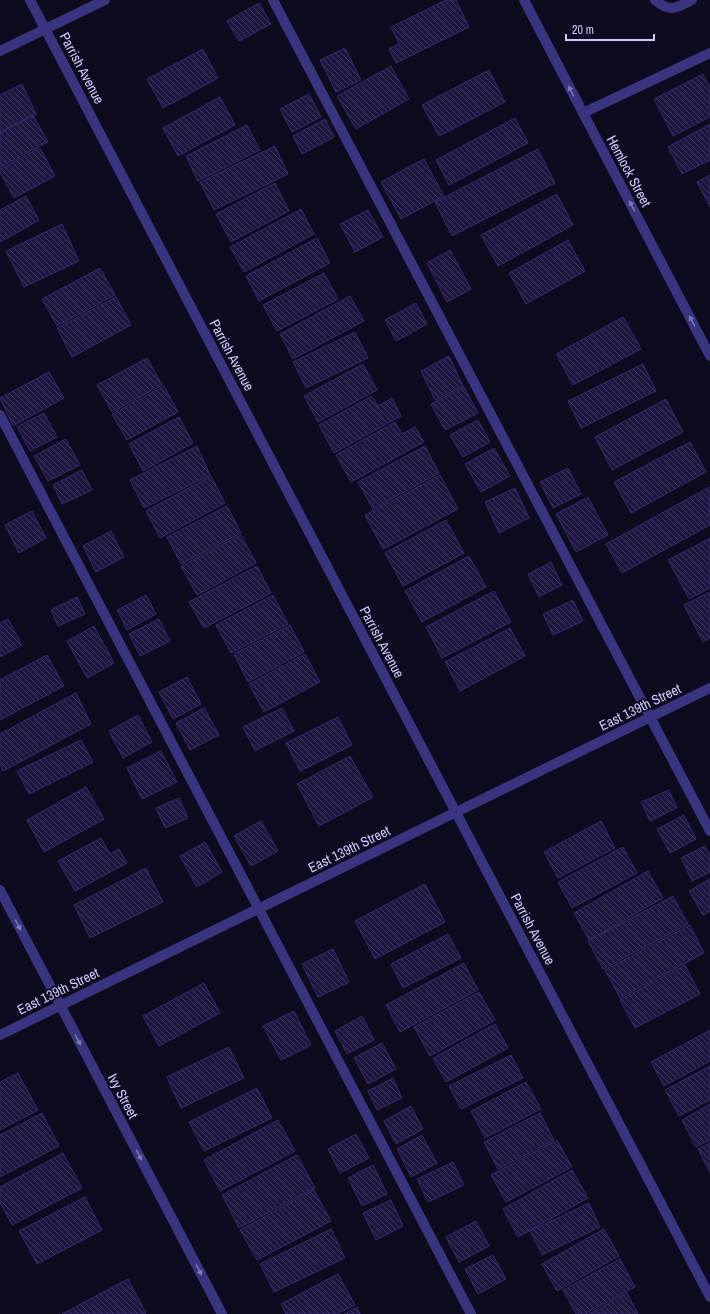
<svg xmlns="http://www.w3.org/2000/svg" width="710" height="1314" viewBox="0 0 710 1314" font-family="'Archivo Narrow',sans-serif">
<style>
.building{fill:url(#building-back-hatch);stroke:#36276d}
.lines{fill:none;stroke-linecap:round;stroke-linejoin:round}
.service{stroke:#38347f;stroke-width:10}
.minor{stroke:#38347f;stroke-width:10}
.oneway{fill:#7c77b9}
.labels{text-anchor:middle;dominant-baseline:central;stroke-width:3.5;stroke-linejoin:round;paint-order:stroke}
.street-label{font-size:14px;fill:#cfc8ff;stroke:#0f0b1e}
</style>
<defs>
<pattern id="building-back-hatch" width="6" height="6" patternUnits="userSpaceOnUse"><rect width="6" height="6" fill="#1f1640"/><path d="M-1 5l2 2M0 0l6 6M5-1l2 2" fill="none" stroke="#3e365d"/></pattern>
</defs>
<rect width="100%" height="100%" fill="#0f0b1e"/>
<path class="building" d="M446,0H456L469,27L396,63L389,49L399,44L391,27Z
M259,3L271,24L239,41L227,21Z
M345,48L361,80L336,92L320,60Z
M203,49L218,78L163,108L147,79Z
M391,66L409,99L356,129L337,96Z
M489,70L505,102L439,136L422,105Z
M703,74L710,88V117L673,136L654,99Z
M22,84L36,114L0,132V95Z
M309,94L321,117L292,132L280,109Z
M220,97L235,125L178,156L163,128Z
M33,115L48,142L0,167V133Z
M515,118L528,143L449,185L436,160Z
M325,119L334,137L302,154L293,136Z
M710,124V160L682,174L668,147Z
M247,125L260,150L198,181L186,156Z
M275,146L288,174L214,210L200,182Z
M40,148L55,176L14,198L0,172V169Z
M538,149L555,183L452,236L435,202Z
M424,159L444,196L401,219L381,182Z
M710,175V207L697,182Z
M275,183L289,211L231,242L216,214Z
M557,194L573,225L498,266L481,235Z
M26,196L39,220L0,242V210Z
M301,209L314,234L244,272L230,247Z
M368,210L383,237L355,252L340,224Z
M62,224L79,261L24,287L6,251Z
M317,238L330,263L259,301L246,276Z
M568,240L585,271L526,304L509,273Z
M450,250L471,289L447,302L427,263Z
M100,268L115,295L57,326L42,299Z
M324,273L338,299L277,331L263,305Z
M350,296L364,321L293,359L280,334Z
M116,297L131,325L72,357L57,328Z
M416,303L427,324L396,341L385,320Z
M623,317L641,349L573,385L556,354Z
M355,332L368,358L306,388L293,362Z
M449,356L463,386L435,400L421,371Z
M147,358L162,385L112,412L97,385Z
M363,364L377,390L318,422L304,396Z
M643,364L656,391L581,428L568,401Z
M49,372L64,398L13,426L0,398Z
M164,386L178,412L127,440L112,414Z
M464,387L478,413L445,430L431,404Z
M372,396L378,406L392,398L401,416L334,453L319,425Z
M666,399L683,432L612,470L595,437Z
M44,413L57,437L30,451L17,427Z
M179,417L193,443L143,471L129,444Z
M478,420L490,442L463,457L450,435Z
M395,422L402,434L415,427L424,442L351,482L336,455Z
M66,439L80,465L48,481L34,456Z
M690,442L706,472L631,513L614,482Z
M197,446L210,475L144,508L130,480Z
M425,446L439,473L373,509L358,482Z
M494,448L510,476L481,492L465,464Z
M568,468L581,494L553,508L540,482Z
M82,470L92,490L62,504L53,485Z
M440,475L458,509L383,549L365,515Z
M211,476L225,503L160,538L146,511Z
M709,487L710,525L622,573L606,544Z
M515,488L529,518L499,533L485,502Z
M588,497L608,535L576,552L556,514Z
M227,506L241,533L181,564L167,537Z
M32,511L46,538L19,553L5,525Z
M446,520L464,553L403,586L385,553Z
M111,531L124,557L96,572L83,546Z
M241,535L256,563L197,595L181,566Z
M710,538V588L689,599L668,560Z
M469,556L486,587L422,622L405,591Z
M551,562L562,585L539,597L528,574Z
M257,566L271,593L204,628L189,602Z
M494,591L511,622L442,658L426,627Z
M710,592V638L703,642L684,605Z
M146,595L156,614L127,630L117,610Z
M273,595L288,624L231,653L216,625Z
M77,597L85,614L58,626L51,610Z
M573,600L583,621L553,635L543,614Z
M8,619L22,645L0,657V623Z
M159,619L170,641L140,656L129,634Z
M290,625L304,652L248,682L234,654Z
M94,626L114,663L87,678L67,641Z
M510,628L525,656L460,691L445,662Z
M305,654L320,682L264,712L249,684Z
M47,655L64,686L0,720V680Z
M187,677L201,704L173,719L159,692Z
M76,693L91,724L3,771L0,764V734Z
M204,708L219,735L190,750L176,723Z
M282,708L294,731L255,751L243,727Z
M138,715L152,742L123,758L109,731Z
M338,717L352,745L300,771L286,743Z
M81,740L93,762L29,794L17,771Z
M161,751L177,782L142,799L127,768Z
M350,756L373,797L319,826L297,784Z
M86,787L104,819L44,852L27,820Z
M669,790L677,808L650,821L641,802Z
M179,798L188,818L165,828L156,808Z
M684,815L696,839L670,853L657,829Z
M261,821L278,851L251,866L234,836Z
M601,821L615,848L558,878L544,852Z
M101,838L110,854L119,849L127,863L75,891L58,861Z
M205,842L222,872L197,887L180,856Z
M705,846L710,856V872L692,881L681,858Z
M623,847L637,873L572,908L558,882Z
M146,868L163,902L90,938L74,905Z
M648,871L663,898L589,940L574,913Z
M710,879V911L703,915L689,891Z
M425,884L445,922L375,959L355,921Z
M673,896L688,924L603,969L588,941Z
M690,925L704,953L620,998L605,970Z
M448,934L461,958L403,988L391,964Z
M333,949L349,982L318,997L302,964Z
M464,963L478,990L400,1032L386,1005Z
M685,965L700,994L635,1028L620,1000Z
M204,983L220,1013L159,1046L143,1016Z
M479,992L495,1020L430,1056L414,1027Z
M294,1011L311,1045L281,1060L263,1026Z
M362,1016L374,1040L347,1054L335,1031Z
M495,1024L508,1048L446,1082L433,1058Z
M710,1030V1061L664,1086L651,1062Z
M382,1043L396,1069L368,1084L354,1058Z
M229,1047L244,1078L181,1108L167,1077Z
M511,1055L523,1078L461,1109L449,1086Z
M710,1066V1100L679,1116L665,1090Z
M18,1073L38,1110L0,1130V1082Z
M393,1078L402,1098L377,1110L368,1091Z
M526,1082L541,1109L485,1138L471,1111Z
M257,1088L272,1118L204,1151L189,1122Z
M710,1104V1140L696,1147L682,1120Z
M411,1106L423,1129L396,1144L384,1121Z
M42,1113L59,1146L0,1177V1135Z
M540,1113L554,1140L498,1169L484,1142Z
M278,1120L295,1151L220,1191L204,1160Z
M356,1134L369,1158L340,1173L328,1149Z
M422,1135L437,1163L411,1177L397,1149Z
M557,1140L572,1167L506,1202L491,1175Z
M710,1143V1173L698,1149Z
M63,1153L82,1188L12,1225L0,1202V1187Z
M297,1155L315,1188L239,1228L222,1195Z
M453,1162L464,1185L428,1202L417,1179Z
M373,1165L387,1194L362,1206L348,1178Z
M572,1170L588,1198L518,1237L503,1209Z
M314,1190L331,1221L257,1260L240,1230Z
M85,1197L102,1230L37,1264L19,1231Z
M391,1200L403,1226L376,1240L363,1213Z
M589,1203L600,1227L542,1255L530,1231Z
M476,1221L489,1246L459,1262L446,1237Z
M331,1229L345,1258L274,1292L260,1264Z
M604,1229L619,1256L557,1291L542,1264Z
M493,1255L506,1279L478,1294L465,1269Z
M620,1259L635,1287L585,1314H576L563,1290Z
M338,1274L355,1305L337,1314H286L281,1304Z
M128,1279L146,1313L144,1314H62Z
M627,1293L638,1314H589Z
M357,1307L360,1314H344Z"/>
<g class="lines">
<path class="service" d="M273,0L710,831
M655,0C670,13 676,8 692,0
M583,113L710,53
M0,415L471,1314"/>
<path class="minor" d="M30,0L710,1297
M524,0L710,356
M0,51L105,0
M0,890L222,1314
M0,1035L710,688"/>
</g>
<defs><path id="oneway-solid" d="M-6-.8H1V-3.2L6.5 0L1 3.2V.8H-6Z"/></defs>
<g class="oneway">
<use href="#oneway-solid" transform="translate(571 91) rotate(-118)"/>
<use href="#oneway-solid" transform="translate(632 206) rotate(-118)"/>
<use href="#oneway-solid" transform="translate(692 321) rotate(-118)"/>
<use href="#oneway-solid" transform="translate(18 925) rotate(62)"/>
<use href="#oneway-solid" transform="translate(78 1040) rotate(62)"/>
<use href="#oneway-solid" transform="translate(139 1155) rotate(62)"/>
<use href="#oneway-solid" transform="translate(199 1270) rotate(62)"/>
</g>
<g class="labels">
<g class="street-label">
<text transform="translate(82 68) rotate(62)">Parrish Avenue</text>
<text transform="translate(629 171) rotate(62)">Hemlock Street</text>
<text transform="translate(232 355) rotate(62)">Parrish Avenue</text>
<text transform="translate(382 642) rotate(62)">Parrish Avenue</text>
<text transform="translate(640 707) rotate(-26)">East 139th Street</text>
<text transform="translate(349 849) rotate(-26)">East 139th Street</text>
<text transform="translate(533 929) rotate(62)">Parrish Avenue</text>
<text transform="translate(58 991) rotate(-26)">East 139th Street</text>
<text transform="translate(123 1096) rotate(62)">Ivy Street</text>
</g>
</g>
<path d="M566 34v6h88v-6" fill="none" stroke="#cfc8ff" stroke-width="2"/>
<text x="572" y="34" font-size="12" fill="#cfc8ff" stroke="#0f0b1e" stroke-width="3" paint-order="stroke">20 m</text>
</svg>
